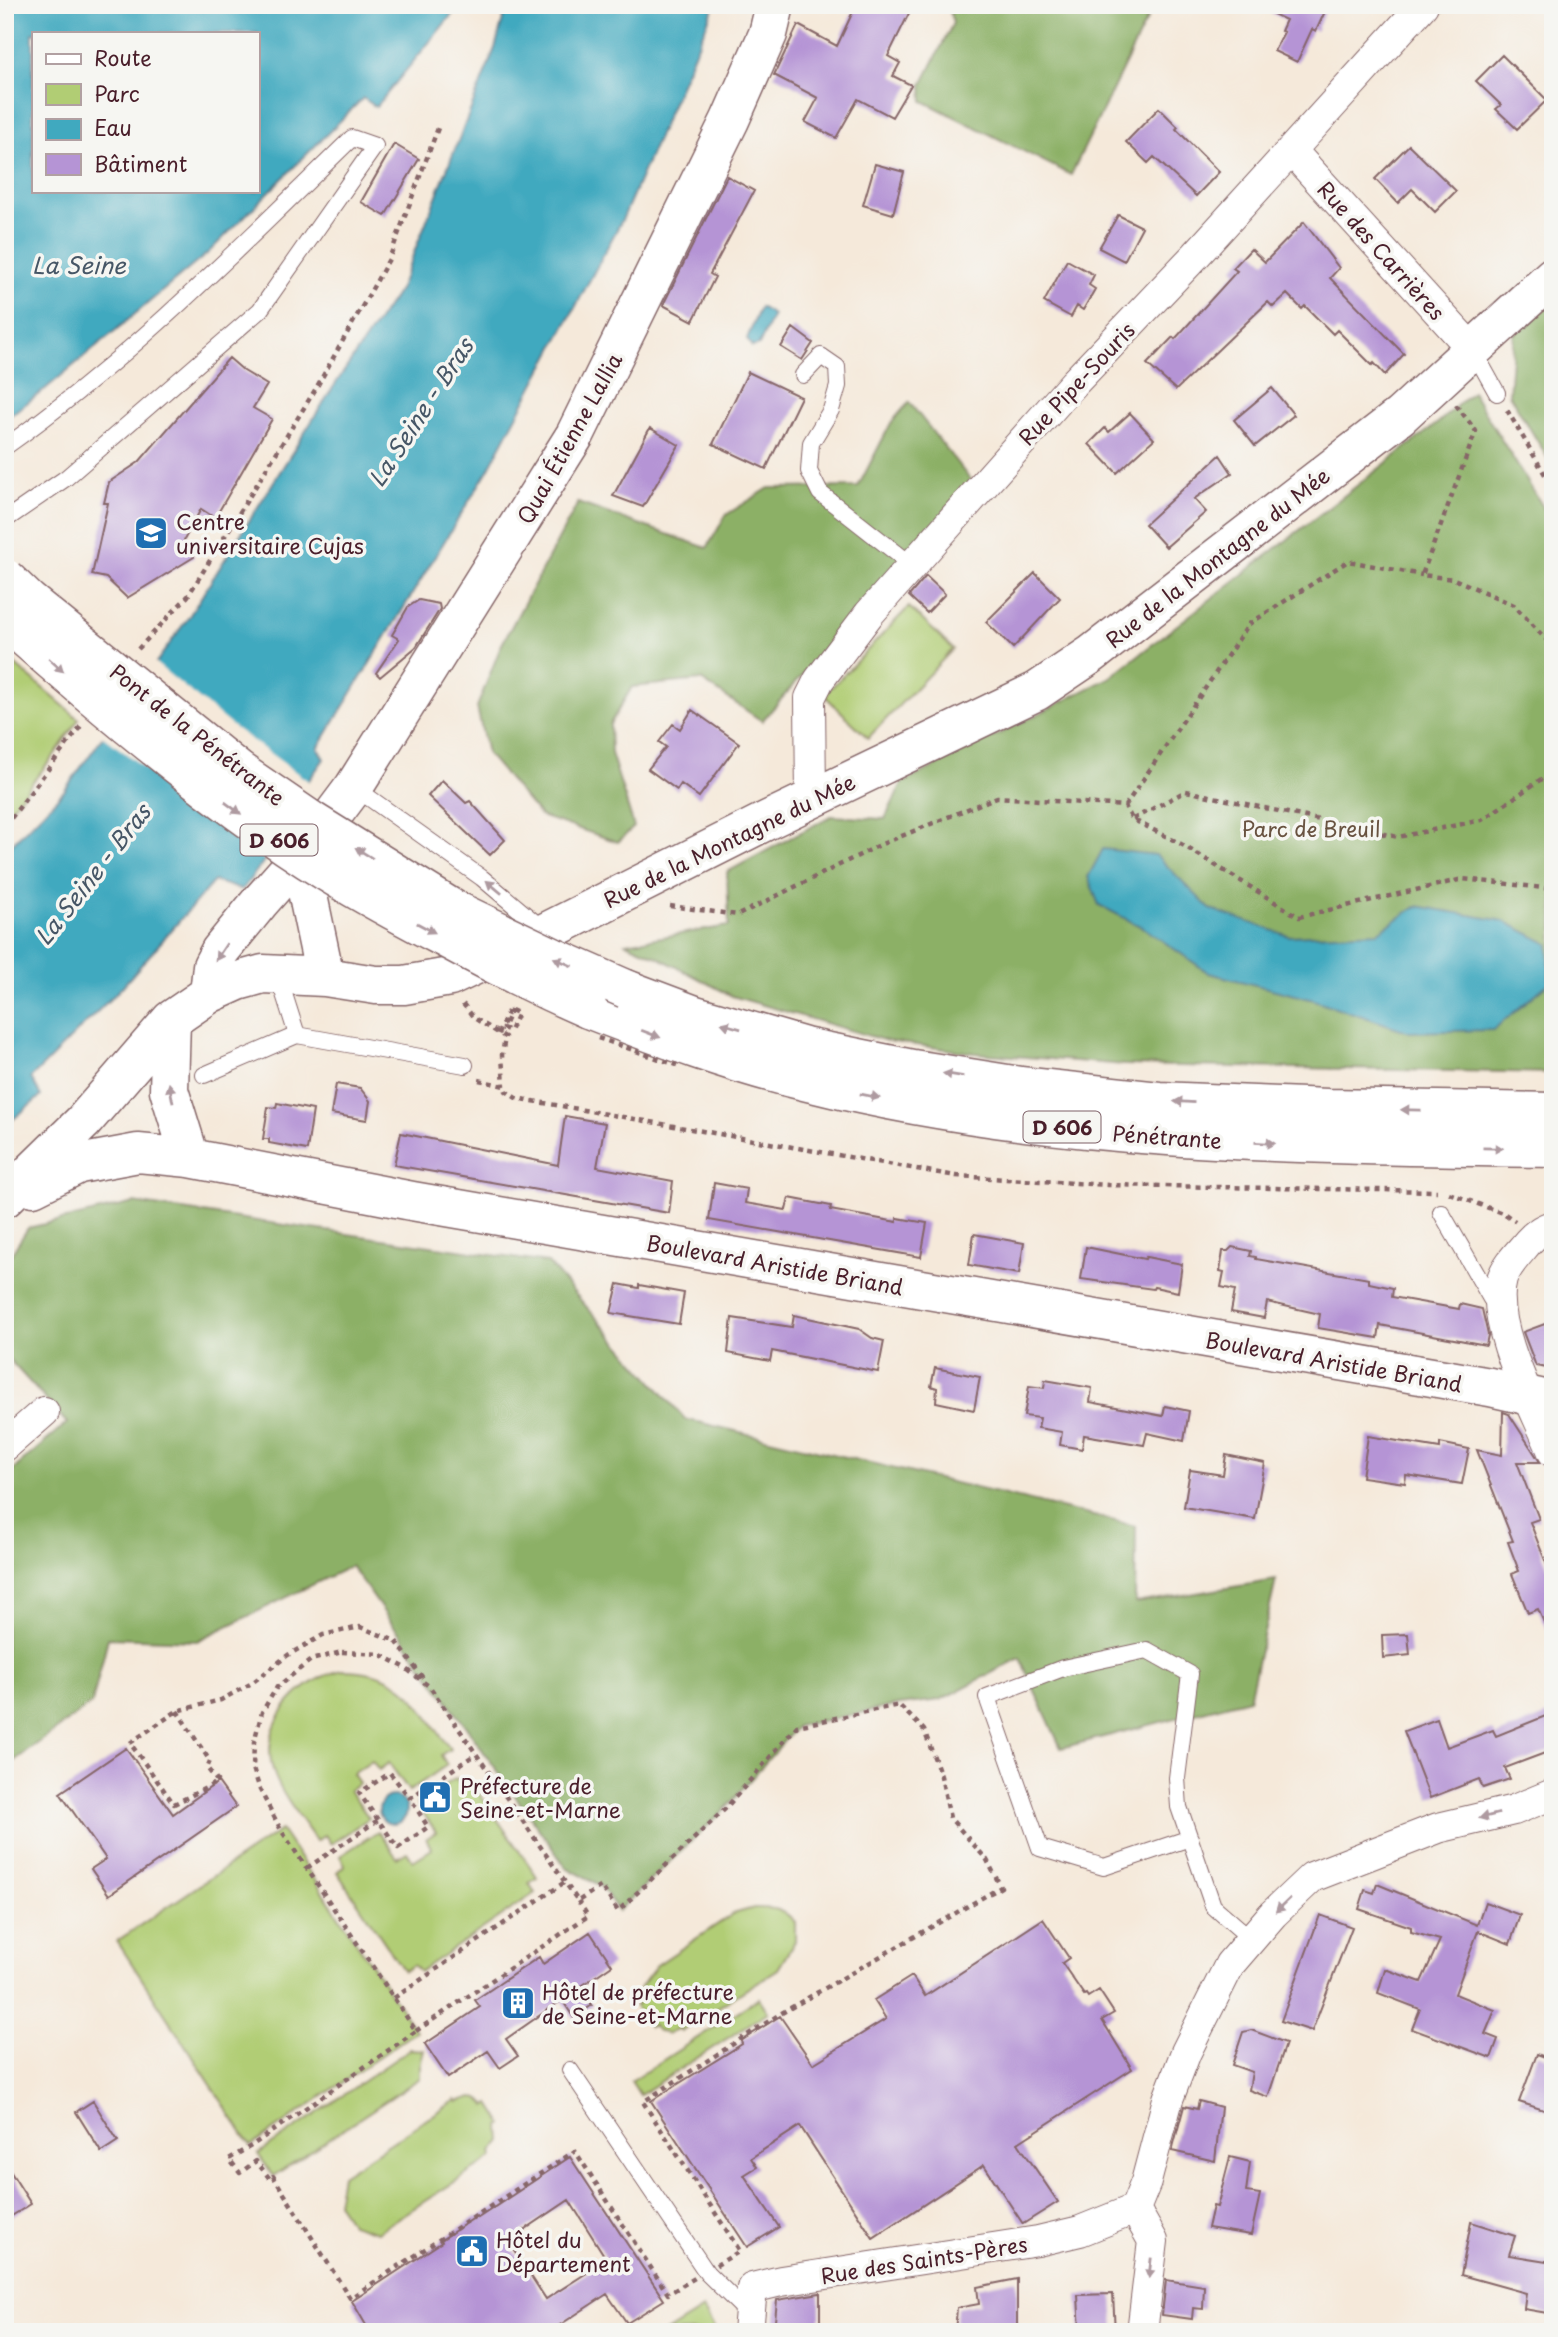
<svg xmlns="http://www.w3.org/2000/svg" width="1558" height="2337" viewBox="0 0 1558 2337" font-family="'Playpen Sans',sans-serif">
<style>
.green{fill:#b1cd74;stroke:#7e7650;stroke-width:2}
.forest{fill:#8cb066;stroke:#6b6848;stroke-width:2}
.water{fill:#40a9bf;stroke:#456475;stroke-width:2;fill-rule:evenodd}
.pier{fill:#f5e9da}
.building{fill:#b594d5;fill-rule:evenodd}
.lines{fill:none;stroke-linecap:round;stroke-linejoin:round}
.service-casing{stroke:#866668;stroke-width:18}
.minor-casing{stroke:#866668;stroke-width:32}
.tertiary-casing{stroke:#866668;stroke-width:41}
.primary-casing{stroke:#866668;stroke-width:41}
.path{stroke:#866668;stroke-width:4.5;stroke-dasharray:5 5;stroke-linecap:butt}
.service{stroke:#fff;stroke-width:16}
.minor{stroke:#fff;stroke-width:30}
.tertiary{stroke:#fff;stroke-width:38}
.primary{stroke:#fff;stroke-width:38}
.primary-bridge-casing{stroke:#866668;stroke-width:41;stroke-linecap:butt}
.path-bridge{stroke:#866668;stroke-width:4.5;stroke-dasharray:5 5;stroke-linecap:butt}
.primary-bridge{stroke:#fff;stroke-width:38}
.oneway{fill:#ae9aa0}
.labels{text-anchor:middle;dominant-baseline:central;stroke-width:7;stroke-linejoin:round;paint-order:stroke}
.shield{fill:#f6f6f2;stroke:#7e6067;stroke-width:2}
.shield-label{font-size:19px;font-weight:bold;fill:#4a1f2b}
.street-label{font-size:21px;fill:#4a1f2b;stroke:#f6f6f2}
.poi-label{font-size:21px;fill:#4a1f2b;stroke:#f6f6f2;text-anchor:start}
.park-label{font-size:21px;fill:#695341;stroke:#f6f6f2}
.water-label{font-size:23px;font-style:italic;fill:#465666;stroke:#f6f6f2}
</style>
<rect width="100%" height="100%" fill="#f6f6f2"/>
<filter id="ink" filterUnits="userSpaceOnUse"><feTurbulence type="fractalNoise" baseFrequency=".0143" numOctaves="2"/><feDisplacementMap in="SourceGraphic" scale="14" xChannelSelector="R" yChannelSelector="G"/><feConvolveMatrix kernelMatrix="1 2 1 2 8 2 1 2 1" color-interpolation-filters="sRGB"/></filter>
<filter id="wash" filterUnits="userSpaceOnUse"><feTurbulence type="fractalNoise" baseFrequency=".00686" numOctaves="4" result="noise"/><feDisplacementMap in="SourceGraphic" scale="28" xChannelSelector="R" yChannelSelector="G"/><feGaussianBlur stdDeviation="1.57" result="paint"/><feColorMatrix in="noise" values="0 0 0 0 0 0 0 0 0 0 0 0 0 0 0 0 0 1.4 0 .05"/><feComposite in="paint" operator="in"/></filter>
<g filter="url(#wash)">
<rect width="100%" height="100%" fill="#f5e9da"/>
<path class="green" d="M909,607L953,649L868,738L824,695Z
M5,656L79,719L53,757L5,816Z
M342,1670C405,1670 417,1703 450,1749L441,1755L447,1765L409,1791L389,1763L379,1770L372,1761L353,1774L359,1783L349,1790L369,1818L331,1844L325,1835L316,1841C302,1820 284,1799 275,1776C256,1727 296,1681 342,1670Z
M456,1778L461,1785L470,1780L538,1878L529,1883L535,1893L419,1972L413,1965L404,1971L337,1872L345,1865L340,1856L378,1831L397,1858L407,1852L413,1861L432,1849L426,1839L436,1832L417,1804Z
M281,1830L416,2031L251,2146L117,1941Z
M754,1908C772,1908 782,1907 795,1922V1941L778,1969L681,2031L679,2028L667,2034L656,2030L652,2025L649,2027L635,2006L638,2003L634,1996L657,1965L733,1914Z
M759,1998L768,2012L640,2095L631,2081Z
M410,2049L424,2050L420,2066V2078L273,2176L258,2154Z
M472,2097L479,2098L487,2106L490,2104L503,2124L500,2127L501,2141L492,2152L493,2157L377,2232L351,2224L337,2203L342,2175L456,2100L457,2102Z
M703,2309L717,2332H666Z"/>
<path class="forest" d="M948,5H1131L1148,17L1071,175L923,101L922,85L953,23Z
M1553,294V467L1509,394L1514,334Z
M1472,392L1553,523V1073L1125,1065L974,1053L887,1041L732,996L658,957L626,943L729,926L727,872L831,816L885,819L902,783L1109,678L1439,422Z
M909,402L972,482L762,721L701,680L632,687L610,724L611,753L634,827L618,842L540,816L487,754L477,707L501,646L578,503L707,548L726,515L769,488L858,487L891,423Z
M134,1203L548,1263L685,1419L1136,1526L1135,1603L1276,1580L1249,1699L1061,1748L1020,1658L940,1700L899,1705L797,1726L725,1809L618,1911L601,1886L566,1867L351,1566L197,1641L108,1638L92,1703L10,1764L5,1759V1477L67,1423L5,1355V1264L28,1228Z"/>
<path class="water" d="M5,5H460L376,107L363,98L209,252L43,391L5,419ZM257,33V191H33V33Z
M507,5H715L623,218L488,470L318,748L324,759L299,794L291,825L242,890L214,881L122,987L31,1078L41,1096L5,1126V851L64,791L188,618L332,389L400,288L495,48Z
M760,307L773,315L759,345L752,347L747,339Z
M1103,849L1156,855L1210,909L1289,936L1378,932L1417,906L1504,921L1549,944V983L1493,1030L1410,1032L1314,1000L1209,973L1144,928L1099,905L1088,877Z
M379 1810a14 14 0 1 1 28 0a14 14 0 1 1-28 0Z"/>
<path class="pier" d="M153,661L231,725L311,783L303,795L294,827L268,862L100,734Z"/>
<g id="blocks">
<path class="building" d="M856,5H913L888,56L900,63L893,76L911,85L892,117L858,99L836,138L805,122L818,98L774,75L798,25L837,46Z
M1254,5H1328L1316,31L1312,29L1297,62L1274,51L1284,32L1281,31L1286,20Z
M1502,55L1547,100L1517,129L1496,109L1501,105L1476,81Z
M1159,108L1178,127L1176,129L1219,172L1196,196L1154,157L1148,163L1126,142Z
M394,144L419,159L385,216L361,202Z
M1409,145L1456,191L1435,212L1412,189L1398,203L1375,179Z
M875,164L904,172L893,214L863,205Z
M727,176L754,191L710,274L715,277L693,321L663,305Z
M1118,215L1142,227L1124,261L1099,248Z
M1304,222L1339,268L1330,278L1404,354L1385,375L1374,363L1372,365L1337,330L1333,334L1305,306L1302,309L1287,294L1273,307L1268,302L1176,390L1147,364L1173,337L1175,339L1237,271L1233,268L1251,249L1265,262Z
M1067,260L1094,275L1089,285L1095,289L1083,310L1077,306L1071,317L1044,302Z
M793,328L813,343L802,360L781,347Z
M229,358L244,371L267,385L253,408L272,419L215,518L201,509L184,540L194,557L127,598L106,578L92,575L108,503H104L109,482L139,462Z
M748,372L801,397L766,469L713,444Z
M1272,388L1294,415L1255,446L1234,420Z
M1130,413L1154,439L1117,473L1089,444L1105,428L1109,432Z
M650,428L679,445L643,507L613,496Z
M1220,455L1232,473L1194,499L1206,512L1166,547L1145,524Z
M1035,573L1060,598L1013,648L986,622Z
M926,576L945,594L927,613L909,596Z
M419,600L439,604L440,609L416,647L380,677L376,673L399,639L392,635L408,607Z
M692,710L739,743L699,797L681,784L677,790L648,769L666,747L659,742L673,724L680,729Z
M442,780L466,803L470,801L505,840L490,855L428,796Z
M336,1084L360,1088L370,1101L367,1120L331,1114Z
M277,1103L313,1110L307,1150L269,1143V1139H263L268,1107L276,1108Z
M565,1116L605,1123L597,1167L673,1181L669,1213L394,1165L401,1133L558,1165Z
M714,1183L747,1189L745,1203L786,1210L789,1198L831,1206L830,1210L897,1222V1218L927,1223L921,1257L709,1220Z
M974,1234L1024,1243L1019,1274L969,1265Z
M1086,1247L1145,1259L1146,1257L1182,1264L1178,1292L1154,1287L1153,1289L1081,1279Z
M1232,1247L1251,1251L1250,1256L1256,1257V1259L1369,1279V1283L1393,1288L1392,1297L1459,1309L1460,1304L1482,1309L1488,1335L1486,1345L1380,1325L1378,1338L1318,1328L1320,1314L1267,1302L1264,1318L1231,1312L1235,1290L1221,1287L1224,1272L1220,1271L1223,1251H1228Z
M618,1284L639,1288V1285L684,1293L679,1324L611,1313Z
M794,1315L859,1329L872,1338L884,1341L878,1372L772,1351L770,1361L728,1353L732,1318L792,1327Z
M1553,1321V1369L1536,1366L1523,1332Z
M935,1368L980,1377L974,1410L936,1402L937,1388L931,1386Z
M1045,1380L1092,1388L1090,1402L1163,1416L1165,1406L1189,1411L1184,1441L1147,1433L1144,1445L1084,1435L1082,1449L1060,1445L1062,1432L1038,1428L1040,1418L1024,1416L1029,1386L1044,1388Z
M1503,1412L1509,1414L1540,1462H1517L1539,1519L1530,1522L1548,1568L1553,1566V1642L1538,1609L1528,1613L1512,1574L1519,1571L1508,1542L1513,1541L1477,1450L1502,1455Z
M1368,1436L1440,1448V1443L1469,1449L1462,1484L1406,1475L1405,1483L1362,1477Z
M1226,1455L1265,1463L1255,1519L1184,1507L1190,1470L1223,1475Z
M1408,1634L1410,1655L1383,1658L1382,1635Z
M1553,1713V1750L1505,1768L1510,1779L1483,1788L1479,1779L1430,1798L1404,1731L1437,1719L1447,1747L1493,1730L1496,1736Z
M126,1748L173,1814L218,1782L236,1807L109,1895L91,1869L106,1859L60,1793Z
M1377,1884L1477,1925L1485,1902L1520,1915L1510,1944L1478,1931L1455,1994L1495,2010L1485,2034L1498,2039L1491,2058L1412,2029L1420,2009L1378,1993L1385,1969L1421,1982L1440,1940L1411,1932V1927L1359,1909L1365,1890L1374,1893Z
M1320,1915L1352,1927L1312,2031L1281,2021Z
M1043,1919L1069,1958L1062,1963L1084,1995L1086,1994L1088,1997L1099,1990L1114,2013L1102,2020L1132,2069L1018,2143L1058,2202L1023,2224L984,2165L873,2238L800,2126L751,2158L757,2167L744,2175L779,2227L747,2247L651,2101L742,2044L741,2041L780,2016L813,2064L886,2019L874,2000L912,1976L925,1996Z
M590,1932L612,1965L580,1987L592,2005L574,2018L562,2000L506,2039L518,2056L500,2068L488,2051L448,2078L425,2044L480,2007L475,2000L539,1957L543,1964Z
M1251,2030L1286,2043L1268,2097L1249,2090L1252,2072L1232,2065L1243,2032Z
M1537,2054L1553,2060V2113L1519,2102Z
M93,2101L118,2141L101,2152L76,2112Z
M1199,2101L1221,2107L1215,2161L1172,2151L1184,2106L1197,2109Z
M570,2157L664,2300L627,2323L607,2294L549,2332H370L352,2301L442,2242L441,2240L477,2216L478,2218ZM569,2200L607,2260L546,2299L508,2241Z
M1230,2157L1250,2162L1246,2192L1260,2194L1251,2235L1208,2228L1213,2206L1217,2207Z
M5,2163L31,2204L5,2220Z
M1471,2222L1515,2236L1509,2255L1553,2262V2314L1524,2309L1526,2293L1461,2275Z
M1017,2279V2332H955L957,2308L979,2304L977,2287Z
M1166,2280L1204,2286L1203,2309L1193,2308L1192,2319L1162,2315Z
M820,2293V2329L804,2326L803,2332H774L777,2300Z
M1113,2294L1115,2332H1080L1078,2295Z"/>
</g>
</g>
<g filter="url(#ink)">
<use href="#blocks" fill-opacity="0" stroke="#866668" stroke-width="2"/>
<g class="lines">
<g class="service-casing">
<path id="service" d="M1473,350L1497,393
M803,375L821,356L837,367L838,386L831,410L811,443L809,471L820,493L913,566
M5,447C132,357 241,246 352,138L375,146L260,310L66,478L5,520
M354,787L482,878L546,932
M278,975L297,1035
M204,1075L297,1035L465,1065
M1441,1212L1491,1299L1500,1303
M1190,1838L1104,1867L1040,1848L987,1697L1063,1668L1147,1650L1190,1674L1177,1778L1179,1807L1213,1906L1251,1939
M570,2070L707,2273L750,2315"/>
</g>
<g class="minor-casing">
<path id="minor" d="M1291,150L1473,350
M811,799L810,698L819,680L869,614L1074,383L1196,255L1423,5
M1553,1226C1541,1228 1530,1239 1523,1248C1515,1257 1506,1267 1502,1279C1489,1325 1535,1408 1553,1452
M5,1446L44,1412
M748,2332L752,2288L781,2281L1038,2241L1080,2231L1135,2209
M1142,2332L1153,2241L1135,2209L1146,2182L1168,2099L1186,2052L1230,1964L1273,1914L1312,1877L1438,1828L1514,1810L1553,1794"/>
</g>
<g class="tertiary-casing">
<path id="tertiary" d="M312,843L307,891L325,977
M209,994L212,966L220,951L259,903L312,843L354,787L575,435L730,120L768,34L775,5
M171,1020L169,1090L190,1158
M33,1187L79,1164L138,1153L190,1158L412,1201L1490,1387L1553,1401
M5,1198L83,1122L171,1020L209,994L238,981L263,974L325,977L376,985H404L450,977L546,932L768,820L1037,691L1092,654L1400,416L1553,276"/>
</g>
<g class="primary-casing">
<path id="primary" d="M626,989L695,1015L805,1047L913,1069L1020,1086L1159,1101L1328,1108L1553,1112
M588,1009C660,1037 732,1064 808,1082C1051,1143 1303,1145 1553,1148"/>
</g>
<path class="path" d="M1456,405L1476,431L1422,575L1454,579L1514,605L1553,647
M1507,410L1553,488
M138,649L188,596L315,390L389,259L438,128
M1125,806L1249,624L1348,561L1422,575
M1133,819L1186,791L1398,837L1482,820L1553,771
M5,826L81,726
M670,906L738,915L882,844L997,797L1125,806L1132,819L1181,844L1299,917L1463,879L1553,889
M463,1004L474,1018L505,1037L502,1055L504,1086
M498,1034L509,1009L518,1013L510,1031L503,1028L512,1008
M479,1080L504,1086L506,1091L516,1098L956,1176L1108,1185L1437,1191
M1449,1193L1505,1214L1515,1221
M342,1652L380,1654L404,1667L430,1687L578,1901L601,1886L618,1911L725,1809L797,1726L899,1705L924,1730L941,1776L950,1818L987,1860L1001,1887L780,2014L643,2102L740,2251L668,2294L575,2151L350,2298L273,2176L270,2179L256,2161L240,2173L229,2159L251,2146L416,2031L281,1830L260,1790L253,1768L254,1742L262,1712L277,1687L311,1660Z
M177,1711L210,1761L207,1768L218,1782L174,1804L130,1743L177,1711L221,1700L252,1683L288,1655L323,1635L360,1627L396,1641L425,1681
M378,1820L359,1793L390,1773L410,1798
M307,1868L378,1820L398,1848L428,1827L410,1798L476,1754
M394,1998L565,1882
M416,2031L588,1916L578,1901"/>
<use href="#service" class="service"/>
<use href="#minor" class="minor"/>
<use href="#tertiary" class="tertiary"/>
<use href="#primary" class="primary"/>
<g class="primary-bridge-casing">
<path id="primary-bridge" d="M5,578L29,601L239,771L312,821L453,909L553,957L626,989
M5,620C89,695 176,768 268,833C322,872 382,905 441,936C489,962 537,987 588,1009"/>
</g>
<path class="path-bridge" d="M598,1038L677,1065"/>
<use href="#primary-bridge" class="primary-bridge"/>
</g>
<defs><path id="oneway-solid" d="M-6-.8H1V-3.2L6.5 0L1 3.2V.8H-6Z" transform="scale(1.75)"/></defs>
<g class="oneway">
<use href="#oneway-solid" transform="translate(56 665) rotate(42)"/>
<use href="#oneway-solid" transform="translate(233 808) rotate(36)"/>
<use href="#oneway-solid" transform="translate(364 853) rotate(-148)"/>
<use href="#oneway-solid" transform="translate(494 887) rotate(-140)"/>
<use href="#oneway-solid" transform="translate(426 928) rotate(28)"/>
<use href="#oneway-solid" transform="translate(221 952) rotate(124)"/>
<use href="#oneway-solid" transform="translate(563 962) rotate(-156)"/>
<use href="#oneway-solid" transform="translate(731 1026) rotate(-164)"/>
<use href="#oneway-solid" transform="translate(651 1034) rotate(21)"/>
<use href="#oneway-solid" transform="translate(953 1075) rotate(-171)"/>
<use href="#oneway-solid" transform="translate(171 1093) rotate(-101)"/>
<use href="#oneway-solid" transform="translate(870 1096) rotate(12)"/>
<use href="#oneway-solid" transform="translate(1184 1102) rotate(-177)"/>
<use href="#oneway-solid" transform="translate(1411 1110) rotate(-179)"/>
<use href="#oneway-solid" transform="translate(1265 1143) rotate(3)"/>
<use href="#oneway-solid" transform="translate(1493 1148) rotate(1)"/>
<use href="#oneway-solid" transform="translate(1489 1816) rotate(166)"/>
<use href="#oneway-solid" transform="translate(1283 1905) rotate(137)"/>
<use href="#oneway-solid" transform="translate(1150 2268) rotate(97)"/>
</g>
</g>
<defs>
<g id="university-square" transform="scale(1.75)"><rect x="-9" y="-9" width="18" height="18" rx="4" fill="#1f6fb2" stroke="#f6f6f2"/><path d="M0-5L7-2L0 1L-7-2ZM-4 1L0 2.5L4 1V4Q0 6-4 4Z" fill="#fff"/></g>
<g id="civic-square" transform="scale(1.75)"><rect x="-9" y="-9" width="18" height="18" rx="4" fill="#1f6fb2" stroke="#f6f6f2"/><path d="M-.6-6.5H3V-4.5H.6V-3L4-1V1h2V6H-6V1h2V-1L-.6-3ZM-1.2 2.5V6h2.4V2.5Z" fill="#fff"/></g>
<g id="building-square" transform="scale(1.75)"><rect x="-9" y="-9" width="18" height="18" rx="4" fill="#1f6fb2" stroke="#f6f6f2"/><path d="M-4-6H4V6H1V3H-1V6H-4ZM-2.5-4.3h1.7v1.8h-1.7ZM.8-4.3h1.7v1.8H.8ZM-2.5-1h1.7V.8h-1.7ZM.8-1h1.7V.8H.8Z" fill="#fff"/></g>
</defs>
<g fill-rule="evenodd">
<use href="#university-square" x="151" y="533"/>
<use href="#civic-square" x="435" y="1797"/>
<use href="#building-square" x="518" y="2003"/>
<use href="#civic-square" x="472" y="2251"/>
</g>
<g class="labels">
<g class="shield">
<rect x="240.5" y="824.5" width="77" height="31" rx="5"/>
<rect x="1023.5" y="1111.5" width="77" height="31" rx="5"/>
</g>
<g class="shield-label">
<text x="279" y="840">D 606</text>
<text x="1062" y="1127">D 606</text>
</g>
<g class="street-label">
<text transform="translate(1382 250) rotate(48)">Rue des Carrières</text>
<text transform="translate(1076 383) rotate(-47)">Rue Pipe-Souris</text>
<text transform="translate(569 438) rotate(-61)">Quai Étienne Lallia</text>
<text transform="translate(1217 557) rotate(-38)">Rue de la Montagne du Mée</text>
<text transform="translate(198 734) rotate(38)">Pont de la Pénétrante</text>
<text transform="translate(729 840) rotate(-26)">Rue de la Montagne du Mée</text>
<text transform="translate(1167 1136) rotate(4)">Pénétrante</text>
<text transform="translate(775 1264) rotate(10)">Boulevard Aristide Briand</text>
<text transform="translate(1334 1361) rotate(10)">Boulevard Aristide Briand</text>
<text transform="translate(924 2259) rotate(-9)">Rue des Saints-Pères</text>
</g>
<g class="poi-label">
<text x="176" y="521">Centre<tspan x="176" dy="24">universitaire Cujas</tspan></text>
<text x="460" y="1785">Préfecture de<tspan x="460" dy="24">Seine-et-Marne</tspan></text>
<text x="542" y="1991">Hôtel de préfecture<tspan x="542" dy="24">de Seine-et-Marne</tspan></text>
<text x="496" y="2239">Hôtel du<tspan x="496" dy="24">Département</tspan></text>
</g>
<g class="park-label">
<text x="1311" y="828">Parc de Breuil</text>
</g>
<g class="water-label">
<text x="79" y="264">La Seine</text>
<text transform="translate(420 412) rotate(-57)">La Seine - Bras</text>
<text transform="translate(92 874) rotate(-52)">La Seine - Bras</text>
</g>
</g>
<rect width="1558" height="2337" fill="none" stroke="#f6f6f2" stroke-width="28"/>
<rect x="32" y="32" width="228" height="161" fill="#f6f6f2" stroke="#b1a0a2" stroke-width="2"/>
<rect x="46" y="54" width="35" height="10" fill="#ffffff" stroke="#b1a0a2" stroke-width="2"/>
<text x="94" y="66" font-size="21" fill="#4a1f2b">Route</text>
<rect x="46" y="84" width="35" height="21" fill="#b1cd74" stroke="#b1a0a2" stroke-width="2"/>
<text x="94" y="102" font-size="21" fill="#4a1f2b">Parc</text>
<rect x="46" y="119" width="35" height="21" fill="#40a9bf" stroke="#b1a0a2" stroke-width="2"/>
<text x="94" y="136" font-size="21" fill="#4a1f2b">Eau</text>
<rect x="46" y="154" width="35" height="21" fill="#b594d5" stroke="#b1a0a2" stroke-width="2"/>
<text x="94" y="172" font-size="21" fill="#4a1f2b">Bâtiment</text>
</svg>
